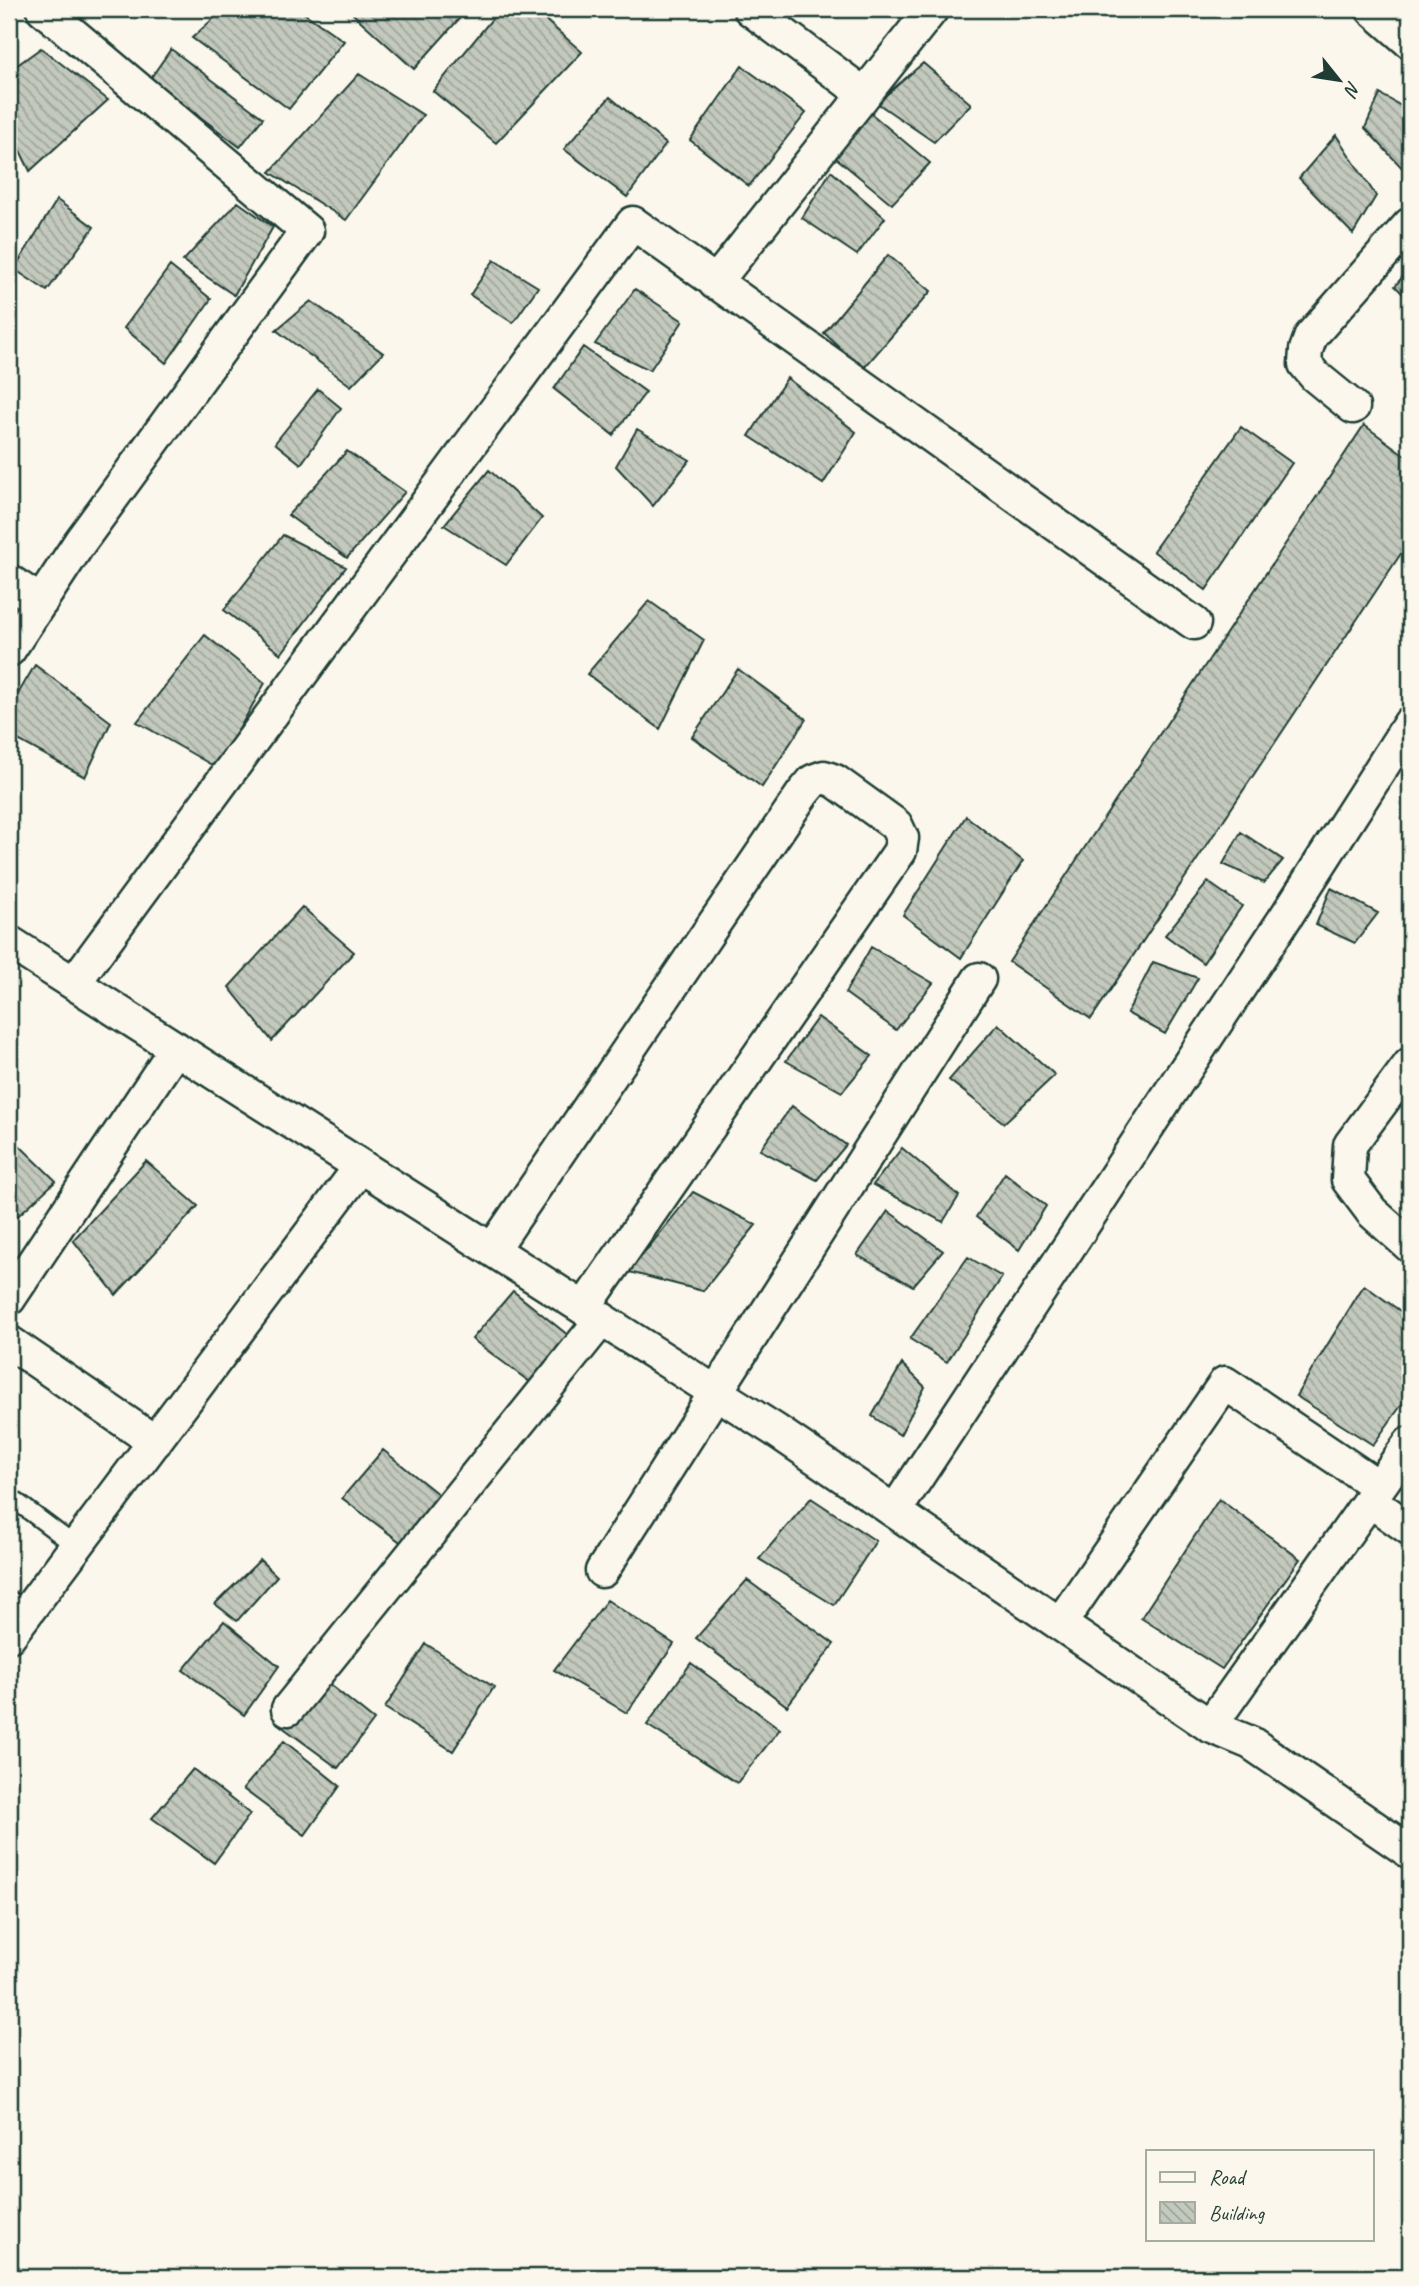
<svg xmlns="http://www.w3.org/2000/svg" width="1419" height="2286" viewBox="0 0 1419 2286" font-family="Caveat,sans-serif">
<style>
.building{fill:url(#building-back-hatch);stroke:#1f3d34;stroke-width:2}
.lines{fill:none;stroke-linecap:round;stroke-linejoin:round}
.lane-casing{stroke:#1f3d34;stroke-width:21}
.street-casing{stroke:#1f3d34;stroke-width:37}
.lane{stroke:#fbf7ec;stroke-width:16}
.street{stroke:#fbf7ec;stroke-width:32}
</style>
<defs>
<pattern id="building-back-hatch" width="6" height="6" patternUnits="userSpaceOnUse" patternTransform="scale(1.75)"><rect width="6" height="6" fill="#c4c9be"/><path d="M-1 5l2 2M0 0l6 6M5-1l2 2" fill="none" stroke="#9fa49b"/></pattern>
</defs>
<rect width="100%" height="100%" fill="#fbf7ec"/>
<filter id="ink" filterUnits="userSpaceOnUse"><feTurbulence type="fractalNoise" baseFrequency=".0143" numOctaves="2"/><feDisplacementMap in="SourceGraphic" scale="14" xChannelSelector="R" yChannelSelector="G"/><feConvolveMatrix kernelMatrix="1 2 1 2 8 2 1 2 1" color-interpolation-filters="sRGB"/></filter>
<g filter="url(#ink)">
<path class="building" d="M224,9H298L344,41L289,109L192,38Z
M358,9H468L414,69L353,14Z
M500,9H533L582,52L496,143L433,91Z
M41,48L108,100L30,171L9,128V71Z
M171,49L263,118L240,147L150,79Z
M923,63L971,104L934,142L877,103Z
M742,66L806,113L749,186L690,140Z
M359,74L423,115L346,220L270,172Z
M1380,94L1410,111V164L1405,171L1365,128Z
M610,97L666,144L627,197L564,149Z
M868,111L930,163L892,204L830,153Z
M1336,135L1376,196L1353,234L1299,178Z
M831,171L885,218L857,255L802,218Z
M57,200L94,227L47,291L14,269Z
M238,202L273,227L234,295L183,261Z
M888,255L931,291L863,369L824,333Z
M494,260L538,287L513,323L470,295Z
M170,266L211,299L166,363L124,328Z
M1410,268V301L1395,286Z
M635,289L683,321L650,370L595,344Z
M311,301L383,353L351,386L276,330Z
M583,347L646,392L613,435L554,389Z
M787,378L856,432L823,484L749,436Z
M318,389L341,408L301,464L275,443Z
M1364,425L1410,459V540L1091,1019L1009,962Z
M1241,427L1292,463L1206,590L1153,551Z
M637,429L690,460L653,506L616,466Z
M347,451L405,492L347,558L288,515Z
M489,470L542,518L506,565L444,525Z
M283,535L346,567L281,654L224,610Z
M649,601L704,640L660,729L587,674Z
M205,635L265,683L217,768L137,722Z
M35,665L111,722L85,777L9,735V709Z
M738,669L806,719L762,787L692,737Z
M966,816L1023,861L961,958L903,915Z
M1241,832L1283,860L1264,883L1223,864Z
M1208,882L1242,906L1203,963L1165,935Z
M1331,888L1378,913L1355,943L1316,925Z
M302,907L354,952L272,1041L229,987Z
M871,947L933,983L896,1030L845,993Z
M1153,962L1198,978L1165,1034L1127,1013Z
M818,1017L872,1056L842,1092L786,1061Z
M998,1024L1055,1075L1004,1123L949,1080Z
M792,1106L846,1145L817,1180L760,1150Z
M19,1145L56,1181L9,1224V1154Z
M902,1148L959,1196L943,1222L873,1185Z
M146,1161L198,1206L116,1295L73,1240Z
M1005,1173L1046,1206L1019,1250L976,1217Z
M693,1192L756,1225L703,1291L629,1272Z
M888,1211L943,1251L913,1286L857,1255Z
M968,1257L1002,1277L947,1362L910,1339Z
M1364,1285L1410,1318V1393L1373,1445L1296,1396Z
M513,1291L569,1336L534,1385L472,1339Z
M902,1364L925,1387L900,1435L872,1416Z
M383,1450L439,1495L403,1544L342,1498Z
M811,1498L876,1541L834,1605L759,1559Z
M1219,1499L1300,1559L1222,1669L1141,1618Z
M260,1560L277,1576L237,1621L215,1604Z
M747,1580L834,1644L787,1706L696,1638Z
M607,1600L674,1644L627,1713L554,1670Z
M224,1621L279,1666L244,1715L183,1670Z
M426,1644L494,1687L453,1751L385,1708Z
M691,1663L780,1729L737,1783L647,1725Z
M318,1675L374,1720L338,1768L277,1723Z
M284,1741L340,1786L305,1835L243,1789Z
M193,1769L250,1814L214,1863L152,1818Z"/>
<g class="lines">
<g class="lane-casing">
<path id="lane" d="M9,1496L77,1547
M9,1599L28,1613"/>
</g>
<g class="street-casing">
<path id="street" d="M750,9L864,94
M1372,9L1410,42
M715,283L932,9
M1353,407L1315,376L1305,364L1306,350L1311,336L1410,224
M9,581L41,602
M9,650L80,542L307,231L43,9
M9,942L775,1430L1210,1726L1251,1743L1410,1852
M74,983L633,223L1194,623
M1410,1064L1350,1145L1348,1180L1372,1212L1410,1246
M493,1249L803,793L813,781L824,777L835,781L896,825L902,838L900,851L584,1308
M9,1299L176,1048
M9,1342L155,1442
M1369,1500L1410,1529
M895,1511L1287,915L1410,723
M602,1571L979,979
M1060,1624L1225,1383L1379,1487
M9,1636L361,1166
M288,1709L602,1319
M1210,1726L1410,1443"/>
</g>
<use href="#lane" class="lane"/>
<use href="#street" class="street"/>
</g>
</g>
<rect width="1419" height="2286" fill="none" stroke="#fbf7ec" stroke-width="35"/>
<rect x="18" y="18" width="1384" height="2251" fill="none" stroke="#1f3d34" stroke-width="2.5" filter="url(#ink)"/>
<rect x="1146" y="2150" width="228" height="91" fill="#fbf7ec" stroke="#a3ada2" stroke-width="2"/>
<rect x="1160" y="2172" width="35" height="10" fill="#fbf7ec" stroke="#a3ada2" stroke-width="2"/>
<text x="1209" y="2184" font-size="21" fill="#1f3d34">Road</text>
<rect x="1160" y="2202" width="35" height="21" fill="url(#building-back-hatch)" stroke="#a3ada2" stroke-width="2"/>
<text x="1209" y="2220" font-size="21" fill="#1f3d34">Building</text>
<g transform="translate(1339 80) rotate(120)" stroke="#fbf7ec" stroke-width="5" paint-order="stroke">
<path d="M0-5L12 26L0 18L-12 26Z" fill="#1f3d34"/>
<text y="-10" font-size="19" font-weight="bold" text-anchor="middle" fill="#1f3d34">N</text>
</g>
</svg>
